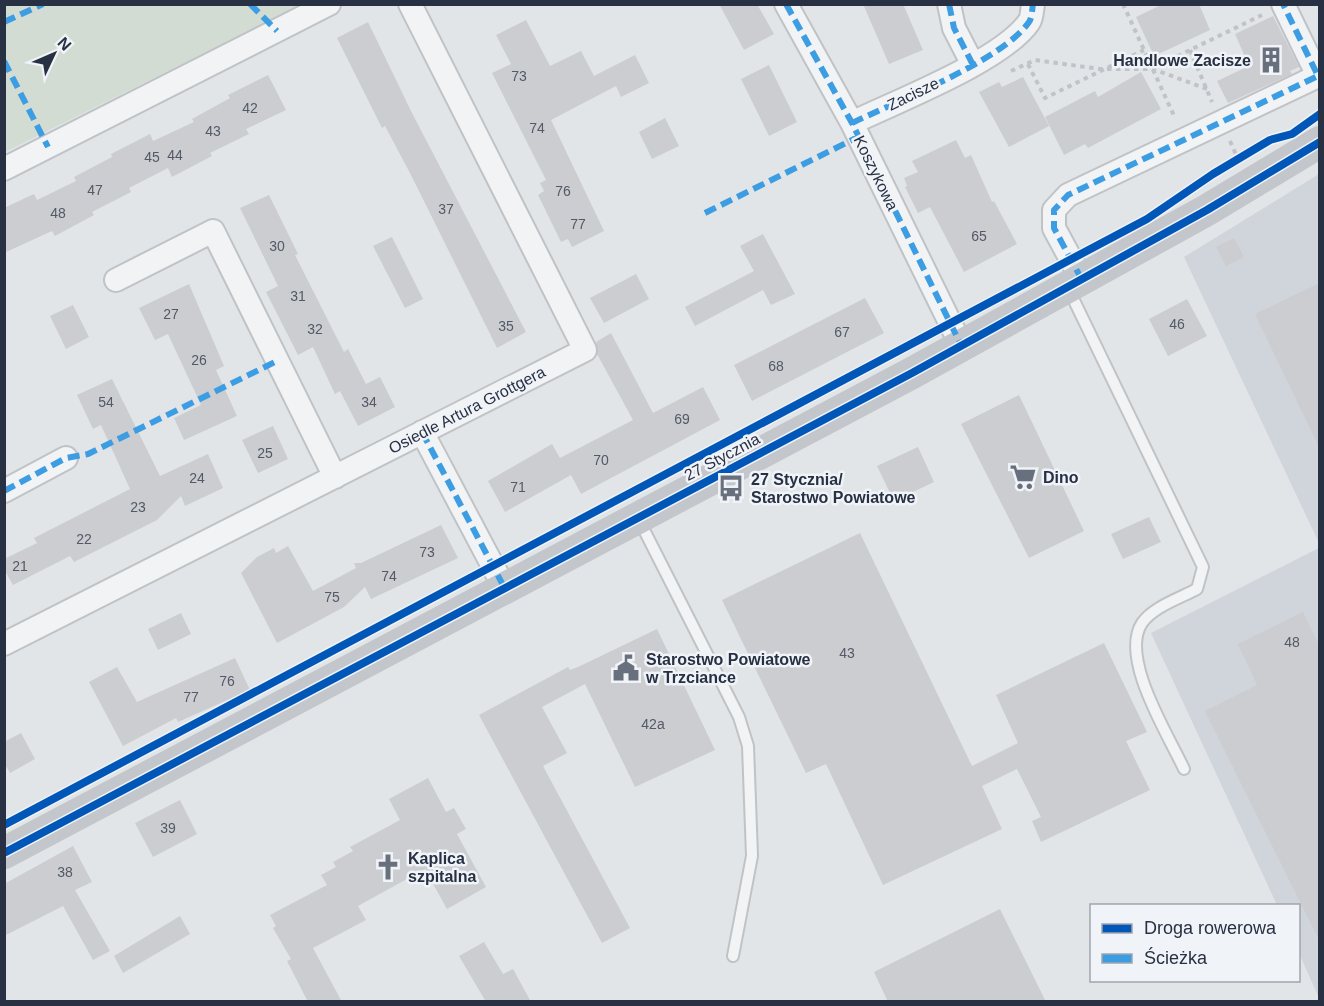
<svg xmlns="http://www.w3.org/2000/svg" width="1324" height="1006" viewBox="0 0 1324 1006" font-family="Arial,sans-serif">
<style>
.built{fill:#d0d4db}
.green{fill:#d2dcd3}
.building{fill:#cbcdd0}
.lines{fill:none;stroke-linecap:round;stroke-linejoin:round}
.lane-casing{stroke:#c0c3c6;stroke-width:14}
.street-casing{stroke:#c0c3c6;stroke-width:26}
.path{stroke:#c1c3c8;stroke-width:4;stroke-dasharray:4.5 4.5;stroke-linecap:butt}
.lane{stroke:#f2f3f4;stroke-width:10}
.street{stroke:#f2f3f4;stroke-width:22}
.secondary{stroke:#c3c6ca;stroke-width:32}
.quiet{stroke:#3d9de3;stroke-width:6;stroke-dasharray:12 6;stroke-linecap:butt}
.cycleway-casing{stroke:#f0f3f7;stroke-width:11}
.cycleway{stroke:#0057b8;stroke-width:8}
.labels{text-anchor:middle;dominant-baseline:central;stroke-width:5;stroke-linejoin:round;paint-order:stroke}
.number-label{font-size:14px;fill:#525967}
.poi-label{font-size:16px;font-weight:bold;fill:#283143;stroke:#f0f3f7;text-anchor:start}
.street-label{font-size:16px;fill:#283143;stroke:#f0f3f7}
</style>
<rect width="100%" height="100%" fill="#e2e5e8"/>
<path class="built" d="M1319,174V543L1184,257Z
M1319,548V998L1299,953L1298,906L1277,905L1151,633Z"/>
<path class="green" d="M5,4H301V5L5,152Z"/>
<path class="building" d="M719,4H757L774,34L744,50Z
M863,4H903L923,50L889,64Z
M1163,4H1199L1210,30L1154,56L1136,17Z
M1273,16L1299,67L1290,71L1292,74L1228,103L1217,81L1249,66L1235,34Z
M526,20L550,66L581,51L594,76L635,55L649,83L621,97L616,86L551,120L604,231L572,247L568,239L561,242L538,195L544,191L540,183L546,180L492,73L511,64L496,35Z
M368,22L412,113L526,332L497,348L411,175L385,126L382,128L337,38Z
M769,65L797,122L769,136L741,79Z
M1141,72L1161,109L1088,148L1085,144L1064,155L1045,117L1095,91L1098,97Z
M268,75L286,110L246,129L249,134L210,153L212,156L172,177L168,168L129,188L131,192L92,212L94,215L55,236L52,231L4,253V208L34,194L37,200L76,181L74,177L112,157L111,154L150,134L153,141L194,122L192,119L230,98L228,95Z
M1023,77L1049,126L1009,147L979,92L999,82L1002,87Z
M665,118L679,146L652,159L639,132Z
M956,140L965,158L971,155L992,202L994,201L1017,244L964,272L930,207L918,213L905,187L907,186L904,178L918,172L912,161Z
M269,195L298,254L295,255L344,352L348,349L366,384L380,377L395,407L358,426L340,391L335,394L313,347L298,355L266,292L278,286L240,208Z
M763,234L795,294L771,305L763,290L695,326L685,307L754,271L740,246Z
M392,237L423,299L405,308L373,246Z
M1234,238L1244,257L1226,266L1216,247Z
M636,274L649,299L604,323L590,298Z
M1320,283V449L1255,314Z
M189,284L224,366L216,370L237,416L184,440L174,418L201,405L168,334L155,340L139,308Z
M865,298L884,333L752,401L734,365Z
M1187,299L1207,336L1168,356L1149,319Z
M73,305L89,337L66,349L50,316Z
M611,333L653,413L703,387L720,420L581,494L571,475L505,512L488,481L552,444L560,458L633,420L597,354L596,342Z
M112,379L160,476L208,454L223,488L185,506L181,496L157,520L74,562L70,556L13,585L4,569V559L37,543L34,538L130,489L101,425L93,429L77,395Z
M1019,395L1084,531L1029,558L961,424Z
M273,426L288,459L258,473L242,440Z
M918,447L934,482L894,501L877,466Z
M1149,517L1161,542L1123,559L1111,534Z
M441,525L458,558L371,599L365,587L344,607L277,643L241,573L257,557L274,548L276,553L288,546L313,591L356,568L354,563H361Z
M860,533L972,766L1018,743L996,695L1104,643L1147,732L1126,741L1150,790L1041,842L1032,821L1041,817L1017,769L982,786L1002,829L883,885L826,764L806,773L722,600Z
M1303,612L1320,647V942L1205,711L1257,685L1238,644Z
M181,613L191,634L158,650L148,629Z
M657,629L715,750L635,787L585,684L542,707L567,753L543,766L630,928L602,943L479,715L568,667L570,670L578,667Z
M235,658L250,690L178,722L176,718L123,746L89,682L117,667L137,702Z
M21,733L35,759L10,773L4,763V742Z
M428,778L446,812L454,808L466,829L457,834L486,887L447,909L425,869L358,906L366,920L313,948L342,1002H308L287,961L291,959L273,928L276,926L270,915L327,885L321,875L336,867L333,862L353,851L350,847L400,820L389,799Z
M180,800L197,834L153,857L135,823Z
M73,846L92,882L75,890L110,951L93,960L63,906L4,936V884Z
M1000,909L1046,1002H888L874,972Z
M180,916L190,934L123,973L114,956Z
M484,942L503,974L513,969L531,1002H486L459,956Z"/>
<g class="lines">
<g class="lane-casing">
<path id="lane" d="M1068,288L1203,567L1197,589C1180,598 1153,607 1142,623C1119,658 1169,736 1184,769
M639,520L739,717L748,746L752,856L733,956"/>
</g>
<g class="street-casing">
<path id="street" d="M786,4L852,123L961,345
M949,4L954,28L973,65
M852,123C897,101 1002,61 1029,22C1032,18 1032,10 1033,4
M4,169L329,4
M116,280L213,231L335,477
M1082,280L1054,228V210L1068,195L1318,76L1283,4
M422,432L504,587
M4,491L66,458
M4,644L585,350L410,4"/>
</g>
<path class="path" d="M1123,4L1175,118
M1190,50L1212,102
M1028,64L1045,98L1144,50
M1153,68L1262,15
M1011,71L1035,60L1100,69H1153L1207,89
M1230,141L1238,159"/>
<use href="#lane" class="lane"/>
<use href="#street" class="street"/>
<path class="secondary" d="M4,853L912,373L1207,210L1320,142"/>
<path class="quiet" d="M250,4L277,31
M786,4L852,123L961,345
M949,4L954,28L973,65
M4,22L43,4
M4,61L48,147
M852,123C897,101 1002,61 1029,22C1032,18 1032,10 1033,4
M705,213L858,137
M1082,280L1054,228V210L1068,195L1318,76L1283,4
M422,432L504,587
M4,491L66,458L88,454L277,361"/>
<g class="cycleway-casing">
<path id="cycleway" d="M4,825L1147,219L1213,174L1270,140L1292,134L1320,114
M4,853L912,373L1207,210L1320,142"/>
</g>
<use href="#cycleway" class="cycleway"/>
</g>
<defs>
<g id="building-bare" transform="scale(2.07)"><path d="M-4-6H4V6H1V3H-1V6H-4ZM-2.5-4.3h1.7v1.8h-1.7ZM.8-4.3h1.7v1.8H.8ZM-2.5-1h1.7V.8h-1.7ZM.8-1h1.7V.8H.8Z" fill="#69707d" stroke="#f0f3f7" stroke-width="2.5" paint-order="stroke"/></g>
<g id="supermarket-bare" transform="scale(2.07)"><path d="M-6-5.5h2.5l.6 2H6L4.5 2H-2.5L-4.4-4H-6ZM-1.5 3.2a1.3 1.3 0 1 0 .1 0ZM3 3.2a1.3 1.3 0 1 0 .1 0Z" fill="#69707d" stroke="#f0f3f7" stroke-width="2.5" paint-order="stroke"/></g>
<g id="bus-bare" transform="scale(2.07)"><path d="M-5-6H5V4H4V6H2V4H-2V6H-4V4H-5ZM-3.5-4V0h7V-4ZM-3.5 1.2v1.5H-2V1.2ZM2 1.2v1.5H3.5V1.2Z" fill="#69707d" stroke="#f0f3f7" stroke-width="2.5" paint-order="stroke"/></g>
<g id="civic-bare" transform="scale(2.07)"><path d="M-.6-6.5H3V-4.5H.6V-3L4-1V1h2V6H-6V1h2V-1L-.6-3ZM-1.2 2.5V6h2.4V2.5Z" fill="#69707d" stroke="#f0f3f7" stroke-width="2.5" paint-order="stroke"/></g>
<g id="church-bare" transform="scale(2.07)"><path d="M-1.2-6h2.4v3.5h3.3v2.4h-3.3V6h-2.4V-.1h-3.3v-2.4h3.3Z" fill="#69707d" stroke="#f0f3f7" stroke-width="2.5" paint-order="stroke"/></g>
</defs>
<g fill-rule="evenodd">
<use href="#building-bare" x="1271" y="60"/>
<use href="#supermarket-bare" x="1023" y="477"/>
<use href="#bus-bare" x="731" y="488"/>
<use href="#civic-bare" x="626" y="668"/>
<use href="#church-bare" x="388" y="867"/>
</g>
<g class="labels">
<g class="number-label">
<text x="519" y="76">73</text>
<text x="250" y="108">42</text>
<text x="537" y="128">74</text>
<text x="213" y="131">43</text>
<text x="175" y="155">44</text>
<text x="152" y="157">45</text>
<text x="95" y="190">47</text>
<text x="563" y="191">76</text>
<text x="446" y="209">37</text>
<text x="58" y="213">48</text>
<text x="578" y="224">77</text>
<text x="979" y="236">65</text>
<text x="277" y="246">30</text>
<text x="298" y="296">31</text>
<text x="171" y="314">27</text>
<text x="1177" y="324">46</text>
<text x="506" y="326">35</text>
<text x="315" y="329">32</text>
<text x="842" y="332">67</text>
<text x="199" y="360">26</text>
<text x="776" y="366">68</text>
<text x="106" y="402">54</text>
<text x="369" y="402">34</text>
<text x="682" y="419">69</text>
<text x="265" y="453">25</text>
<text x="601" y="460">70</text>
<text x="197" y="478">24</text>
<text x="518" y="487">71</text>
<text x="138" y="507">23</text>
<text x="84" y="539">22</text>
<text x="427" y="552">73</text>
<text x="20" y="566">21</text>
<text x="389" y="576">74</text>
<text x="332" y="597">75</text>
<text x="1292" y="642">48</text>
<text x="847" y="653">43</text>
<text x="227" y="681">76</text>
<text x="191" y="697">77</text>
<text x="653" y="724">42a</text>
<text x="168" y="828">39</text>
<text x="65" y="872">38</text>
</g>
<g class="poi-label">
<text x="1251" y="60" text-anchor="end">Handlowe Zacisze</text>
<text x="1043" y="477">Dino</text>
<text x="751" y="479">27 Stycznia/<tspan x="751" dy="18">Starostwo Powiatowe</tspan></text>
<text x="646" y="659">Starostwo Powiatowe<tspan x="646" dy="18">w Trzciance</tspan></text>
<text x="408" y="858">Kaplica<tspan x="408" dy="18">szpitalna</tspan></text>
</g>
<g class="street-label">
<text transform="translate(913 94) rotate(-26)">Zacisze</text>
<text transform="translate(876 173) rotate(64)">Koszykowa</text>
<text transform="translate(467 410) rotate(-27)">Osiedle Artura Grottgera</text>
<text transform="translate(722 457) rotate(-28)">27 Stycznia</text>
</g>
</g>
<rect width="1324" height="1006" fill="none" stroke="#283143" stroke-width="12"/>
<rect x="1090" y="904" width="210" height="78" fill="#f0f3f7" stroke="#a0a5af" stroke-width="1.5"/>
<rect x="1102" y="924" width="30" height="9" fill="#0057b8" stroke="#a0a5af" stroke-width="1.5"/>
<text x="1144" y="934" font-size="18" fill="#283143">Droga rowerowa</text>
<rect x="1102" y="954" width="30" height="9" fill="#3d9de3" stroke="#a0a5af" stroke-width="1.5"/>
<text x="1144" y="964" font-size="18" fill="#283143">Ścieżka</text>
<g transform="translate(54 54) rotate(46)" stroke="#f0f3f7" stroke-width="4.5" paint-order="stroke">
<path d="M0-4.5L10 22L0 15L-10 22Z" fill="#283143"/>
<text y="-9" font-size="16" font-weight="bold" text-anchor="middle" fill="#283143">N</text>
</g>
</svg>
